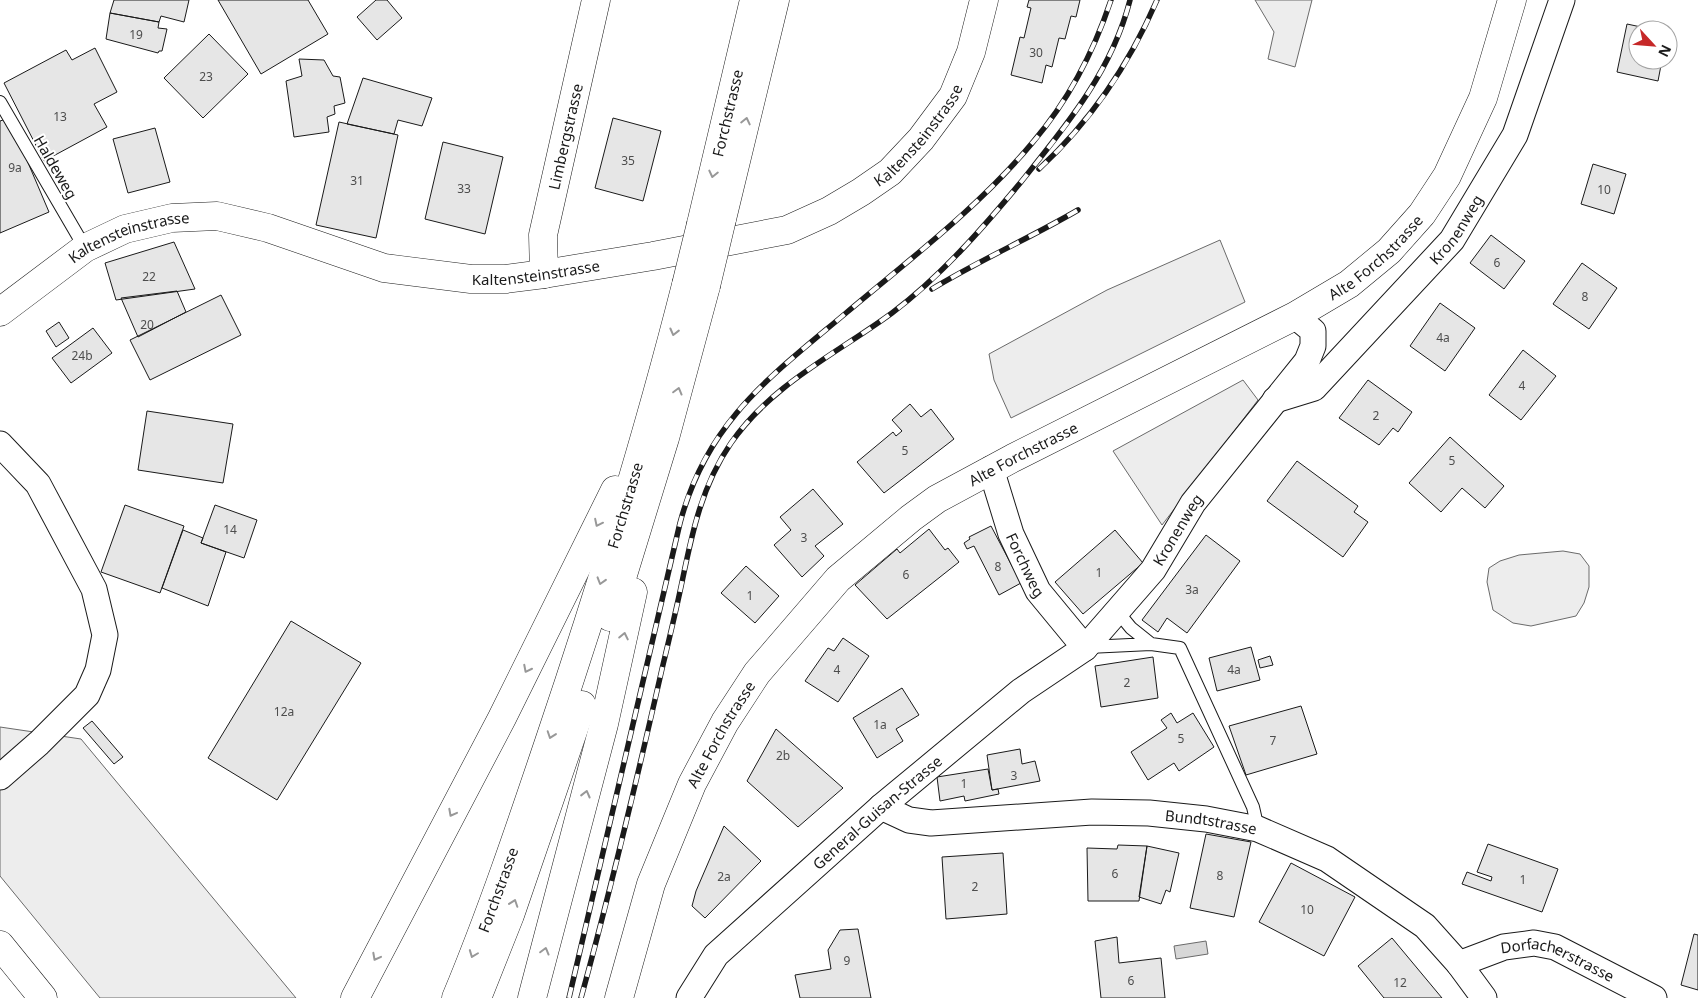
<svg xmlns="http://www.w3.org/2000/svg" width="1698" height="998" viewBox="0 0 1698 998" font-family="'Noto Sans',sans-serif">
<style>
.built{fill:#ededed;stroke:#6a6a6a}
.water{fill:#d7d7d7;stroke:#6a6a6a}
.building{fill:#e6e6e6;stroke:#1a1a1a}
.lines{fill:none;stroke-linecap:round;stroke-linejoin:round}
.lane-casing{stroke:#1a1a1a;stroke-width:14}
.street-casing{stroke:#1a1a1a;stroke-width:27}
.secondary-casing{stroke:#1a1a1a;stroke-width:29}
.highway-casing{stroke:#1a1a1a;stroke-width:29}
.lane{stroke:#fff;stroke-width:12}
.street{stroke:#fff;stroke-width:25}
.secondary{stroke:#fff;stroke-width:28}
.highway{stroke:#fff;stroke-width:28}
.rail-casing{stroke:#1a1a1a;stroke-width:5.5}
.rail{stroke:#fff;stroke-width:4;stroke-dasharray:11;stroke-linecap:butt}
.highway-bridge-casing{stroke:#1a1a1a;stroke-width:29;stroke-linecap:butt}
.highway-bridge{stroke:#fff;stroke-width:28}
.oneway{stroke:#989898}
.labels{text-anchor:middle;dominant-baseline:central;stroke-width:4;stroke-linejoin:round;paint-order:stroke}
.number-label{font-size:12px;fill:#4d4d4d}
.street-label{font-size:15px;fill:#1a1a1a;stroke:#fff}
</style>
<rect width="100%" height="100%" fill="#fff"/>
<path class="built" d="M1255,0H1312L1295,67L1268,59L1274,32Z
M1220,240L1245,302L1011,418L994,380L989,354L1107,290Z
M1243,380L1258,400L1162,525L1113,451Z
M1563,551L1580,554L1589,566V587L1584,603L1576,616L1531,626L1513,623L1493,610L1487,582L1489,568L1500,561L1519,555Z
M0,727L81,739L296,998H100L0,876Z"/>
<path class="water" d="M1206,941L1208,954L1176,959L1174,946Z"/>
<path class="building" d="M114,0H189L184,22L161,16L159,22L110,13Z
M218,0H308L328,34L261,74Z
M376,0H387L402,18L377,40L357,17Z
M1029,0H1080L1076,17L1071,16L1065,39L1059,38L1052,67L1046,65L1042,83L1011,75L1020,37L1024,38L1031,8L1027,7Z
M110,13L159,22L158,28L167,29L162,51H159L158,53L106,39Z
M1627,24L1655,30H1638V60H1662L1658,81L1617,72Z
M209,34L248,74L203,118L164,78Z
M95,48L117,92L94,104L107,127L44,161L4,83L66,50L72,60Z
M299,59L324,60L333,76L340,77L345,103L334,106L335,114L327,117L329,132L294,137L286,81L302,76Z
M363,78L432,98L422,126L398,120L394,134L347,124Z
M9,118L49,212L0,233V121Z
M613,118L661,131L643,201L595,188Z
M339,122L398,135L376,238L316,225Z
M155,128L170,182L128,193L113,139Z
M443,142L503,157L485,234L425,219Z
M1593,164L1626,174L1614,214L1581,204Z
M1491,235L1525,261L1504,289L1470,263Z
M174,242L195,289L116,300L105,263Z
M1582,263L1617,288L1589,329L1553,304Z
M177,291L186,312L138,337L121,298Z
M221,295L241,335L150,380L130,340Z
M1440,303L1475,328L1445,371L1410,346Z
M59,322L69,338L56,347L46,331Z
M93,328L112,353L71,383L52,358Z
M1523,350L1556,376L1521,420L1489,395Z
M1368,380L1412,412L1398,432L1393,428L1379,445L1339,418Z
M910,404L921,417L931,409L954,439L884,493L857,462L893,432L896,436L902,431L892,420Z
M147,411L233,424L223,483L138,470Z
M1450,437L1504,486L1485,508L1462,488L1441,512L1409,483Z
M1297,461L1358,506L1354,512L1368,522L1343,557L1267,501Z
M813,489L843,524L815,546L824,556L802,577L774,545L791,530L780,517Z
M125,505L184,526L160,593L101,572Z
M215,505L257,520L244,558L201,543Z
M991,526L1021,583L999,595L974,546L967,549L964,543L970,539L969,537Z
M929,529L945,550L948,548L959,562L887,619L855,585L897,549L900,553Z
M183,530L203,538L201,543L226,552L208,606L162,588Z
M1115,530L1143,563L1083,614L1055,582Z
M1206,535L1240,561L1187,633L1167,618L1158,632L1142,620Z
M746,566L779,596L755,623L721,593Z
M291,621L361,663L277,800L208,758Z
M843,638L869,656L838,702L805,681L828,648L834,651Z
M1251,647L1260,680L1217,691L1209,658Z
M1270,656L1273,665L1260,668L1258,660Z
M1153,657L1158,698L1101,707L1095,666Z
M902,688L919,715L896,729L903,741L877,758L853,718Z
M1301,706L1317,754L1246,775L1229,726Z
M1171,713L1177,723L1193,713L1214,747L1179,771L1174,763L1148,780L1131,752L1167,728L1161,720Z
M92,721L123,757L114,764L83,728Z
M776,729L843,788L798,827L747,781Z
M1020,749L1022,764L1035,761L1040,781L992,790L987,755Z
M988,769L992,790L998,789L999,794L965,801L964,796L940,801L937,777Z
M724,826L761,861L705,918L692,906L696,891Z
M1206,834L1251,842L1234,917L1190,908Z
M1488,844L1558,869L1542,912L1462,884L1467,872L1491,881L1492,877L1477,872Z
M1118,845L1147,846L1139,901H1088L1087,848L1117,849Z
M1147,846L1179,853L1170,892L1166,890L1161,904L1139,897Z
M1003,853L1007,914L946,919L942,857Z
M1291,863L1355,897L1324,956L1259,922Z
M858,929L871,998H800L795,975L831,969L828,950L840,930Z
M1694,934L1698,935V990L1681,985Z
M1117,937L1119,963L1161,958L1165,998H1101L1095,941Z
M1392,938L1442,998H1384L1358,966Z"/>
<g class="lines">
<g class="lane-casing">
<path id="lane" d="M0,102L85,248
M1117,611L1131,628L1151,644
M1088,647L1151,644L1180,648L1253,807L1258,829"/>
</g>
<g class="street-casing">
<g id="street">
<path id="s1" d="M1275,400L1314,388L1452,240L1515,135L1562,0"/>
<path d="M0,444L38,484L94,589L105,635L98,670L87,695L39,743L0,777"/>
<path id="s2" d="M991,469L1011,534L1038,591L1085,648"/>
<path id="s3" d="M881,807L909,820L931,823L1092,812L1149,813L1206,819L1258,829L1327,859L1425,926L1459,964L1484,998"/>
<path id="s4" d="M1459,964L1504,947L1534,943L1555,947L1654,998"/>
<path id="s5" d="M689,998L716,955L881,807L1021,691L1085,648L1153,570L1193,503L1307,361L1313,346V331L1295,316"/>
</g>
</g>
<g class="secondary-casing">
<g id="secondary">
<path id="s6" d="M544,274L543,235L596,0"/>
<path id="s7" d="M0,312L85,248L125,229L172,218L217,216L268,228L384,268L471,279H506L544,274L653,256L787,230L829,211L861,192L890,172L921,139L953,96L971,52L984,0"/>
<path d="M0,945L43,998"/>
<path id="s8" d="M619,998L651,884L692,784L725,722L757,673L838,579L911,518L937,499L1013,458L1295,316L1349,284L1389,251L1422,214L1447,176L1483,98L1512,0"/>
</g>
</g>
<g class="highway-casing">
<g id="highway">
<path d="M722,219L775,0"/>
<path id="s9" d="M701,224L754,0"/>
<path d="M610,617L665,438L706,286"/>
<path d="M355,998L502,718L615,490"/>
<path id="s10" d="M456,998C491,914 520,828 549,742C600,591 647,439 686,285"/>
<path d="M477,998L510,915L582,705"/>
<path d="M532,998L604,724L633,592"/>
</g>
</g>
<use href="#lane" class="lane"/>
<use href="#street" class="street"/>
<use href="#secondary" class="secondary"/>
<use href="#highway" class="highway"/>
<g class="rail-casing">
<path id="rail" d="M1039,169C1091,121 1129,65 1157,0
M932,289C980,260 1030,238 1078,210
M569,998L680,523C707,421 770,377 846,313C910,259 979,207 1033,142C1068,101 1094,51 1111,0
M581,998C611,889 637,779 662,669C669,640 676,611 682,582C692,533 702,485 731,443C772,384 836,354 892,313C941,276 982,229 1021,182C1066,126 1112,71 1130,0"/>
</g>
<use href="#rail" class="rail"/>
<g class="highway-bridge-casing">
<path id="highway-bridge" d="M686,285L701,224
M706,286L722,219"/>
</g>
<use href="#highway-bridge" class="highway-bridge"/>
</g>
<defs><path id="oneway-chevron" d="M-2-3.5L2.5 0L-2 3.5" fill="none" stroke-width="1.6" stroke-linecap="round" stroke-linejoin="round" transform="scale(1.25)"/></defs>
<g class="oneway">
<use href="#oneway-chevron" transform="translate(746 121) rotate(-77)"/>
<use href="#oneway-chevron" transform="translate(713 174) rotate(103)"/>
<use href="#oneway-chevron" transform="translate(674 332) rotate(104)"/>
<use href="#oneway-chevron" transform="translate(678 391) rotate(-75)"/>
<use href="#oneway-chevron" transform="translate(598 523) rotate(116)"/>
<use href="#oneway-chevron" transform="translate(601 581) rotate(107)"/>
<use href="#oneway-chevron" transform="translate(624 636) rotate(-78)"/>
<use href="#oneway-chevron" transform="translate(527 669) rotate(117)"/>
<use href="#oneway-chevron" transform="translate(551 735) rotate(109)"/>
<use href="#oneway-chevron" transform="translate(586 794) rotate(-76)"/>
<use href="#oneway-chevron" transform="translate(452 813) rotate(118)"/>
<use href="#oneway-chevron" transform="translate(514 903) rotate(-71)"/>
<use href="#oneway-chevron" transform="translate(545 951) rotate(-75)"/>
<use href="#oneway-chevron" transform="translate(473 954) rotate(111)"/>
<use href="#oneway-chevron" transform="translate(376 957) rotate(118)"/>
</g>
<g class="labels">
<g class="number-label">
<text x="136" y="34">19</text>
<text x="1036" y="52">30</text>
<text x="206" y="76">23</text>
<text x="60" y="116">13</text>
<text x="628" y="160">35</text>
<text x="15" y="167">9a</text>
<text x="357" y="180">31</text>
<text x="464" y="188">33</text>
<text x="1604" y="189">10</text>
<text x="1497" y="262">6</text>
<text x="149" y="276">22</text>
<text x="1585" y="296">8</text>
<text x="147" y="324">20</text>
<text x="1443" y="337">4a</text>
<text x="82" y="355">24b</text>
<text x="1522" y="385">4</text>
<text x="1376" y="415">2</text>
<text x="905" y="450">5</text>
<text x="1452" y="460">5</text>
<text x="230" y="529">14</text>
<text x="804" y="537">3</text>
<text x="998" y="566">8</text>
<text x="1099" y="572">1</text>
<text x="906" y="574">6</text>
<text x="1192" y="589">3a</text>
<text x="750" y="595">1</text>
<text x="837" y="669">4</text>
<text x="1234" y="669">4a</text>
<text x="1127" y="682">2</text>
<text x="284" y="711">12a</text>
<text x="880" y="724">1a</text>
<text x="1181" y="738">5</text>
<text x="1273" y="740">7</text>
<text x="783" y="755">2b</text>
<text x="1014" y="775">3</text>
<text x="964" y="783">1</text>
<text x="1115" y="873">6</text>
<text x="1220" y="875">8</text>
<text x="724" y="876">2a</text>
<text x="1523" y="879">1</text>
<text x="975" y="886">2</text>
<text x="1307" y="909">10</text>
<text x="847" y="960">9</text>
<text x="1131" y="980">6</text>
<text x="1400" y="982">12</text>
</g>
<g class="street-label">
<text stroke="none"><textPath href="#s9" startOffset="114">Forchstrasse</textPath></text>
<text stroke="none"><textPath href="#s7" startOffset="992">Kaltensteinstrasse</textPath></text>
<text stroke="none"><textPath href="#s6" startOffset="140">Limbergstrasse</textPath></text>
<text transform="translate(56 167) rotate(60)">Haldeweg</text>
<text stroke="none"><textPath href="#s1" startOffset="254">Kronenweg</textPath></text>
<text stroke="none"><textPath href="#s7" startOffset="152">Kaltensteinstrasse</textPath></text>
<text stroke="none"><textPath href="#s8" startOffset="1109">Alte Forchstrasse</textPath></text>
<text stroke="none"><textPath href="#s7" startOffset="572">Kaltensteinstrasse</textPath></text>
<text stroke="none"><textPath href="#s8" startOffset="704">Alte Forchstrasse</textPath></text>
<text stroke="none"><textPath href="#s10" startOffset="521">Forchstrasse</textPath></text>
<text stroke="none"><textPath href="#s5" startOffset="682">Kronenweg</textPath></text>
<text stroke="none"><textPath href="#s2" startOffset="102">Forchweg</textPath></text>
<text stroke="none"><textPath href="#s8" startOffset="284">Alte Forchstrasse</textPath></text>
<text stroke="none"><textPath href="#s5" startOffset="266">General-Guisan-Strasse</textPath></text>
<text stroke="none"><textPath href="#s3" startOffset="334">Bundtstrasse</textPath></text>
<text stroke="none"><textPath href="#s10" startOffset="116">Forchstrasse</textPath></text>
<text stroke="none"><textPath href="#s4" startOffset="105">Dorfacherstrasse</textPath></text>
</g>
</g>
<g transform="translate(1653 45) rotate(116)"><circle r="24" fill="#ffffff" stroke="#a3a3a3"/>
<path d="M0-4L9 19L0 12L-9 19Z" fill="#c62828"/>
<text y="-8" font-size="14" font-weight="bold" text-anchor="middle" fill="#1a1a1a">N</text>
</g>
</svg>
